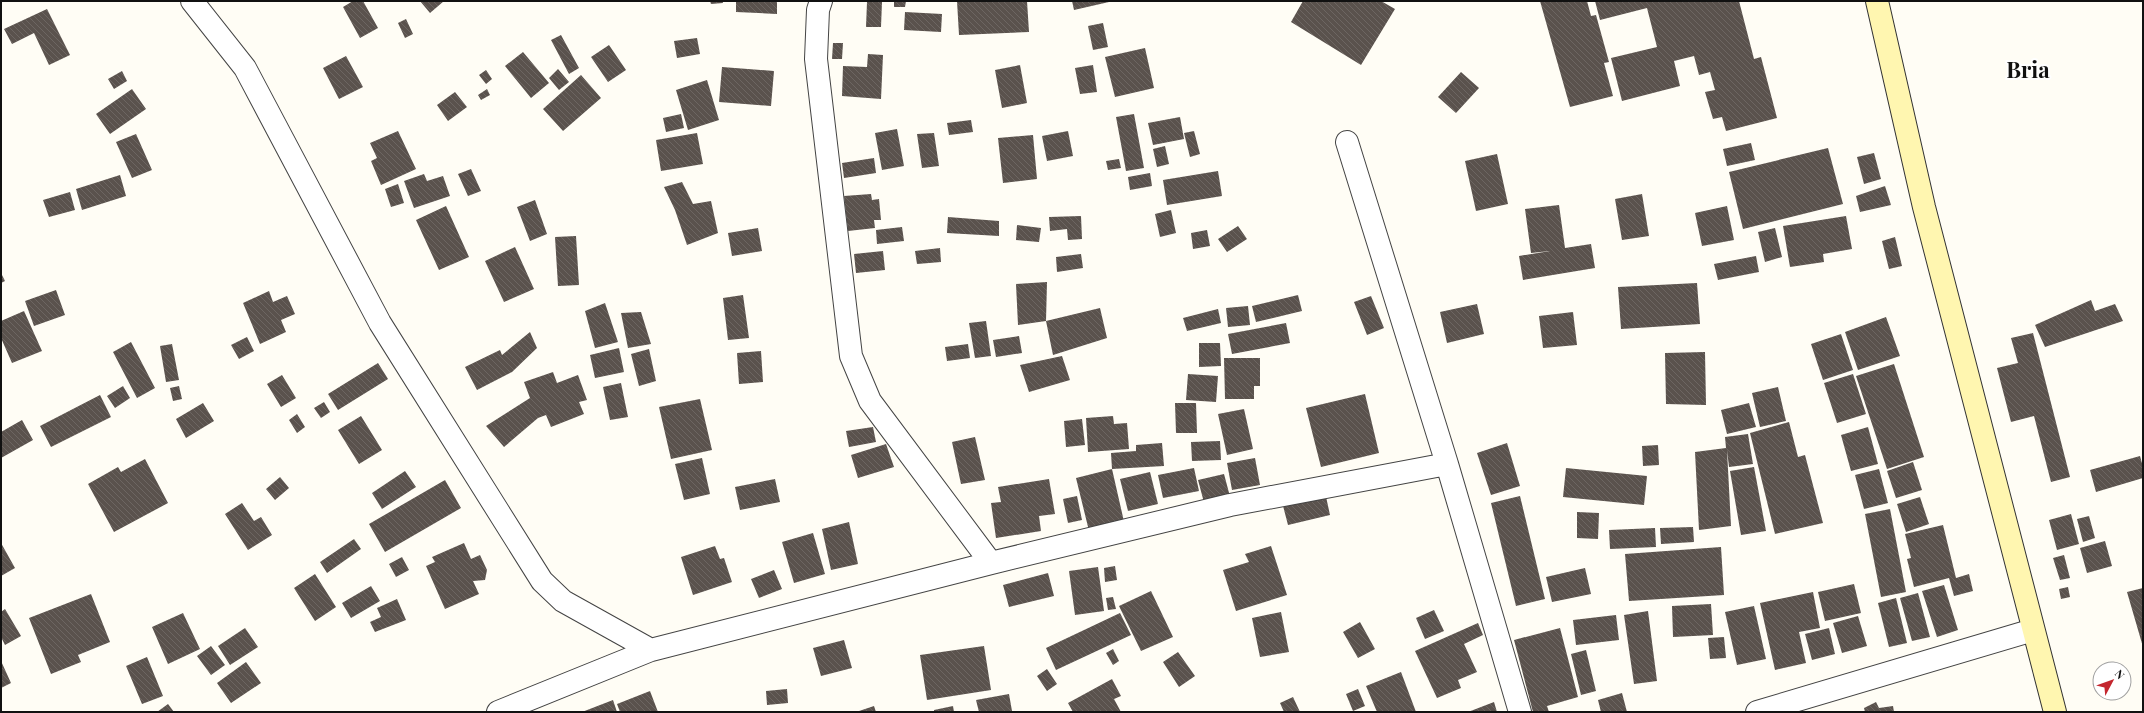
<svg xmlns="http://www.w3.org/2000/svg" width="2144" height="713" viewBox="0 0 2144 713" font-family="'Playfair Display',serif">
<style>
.building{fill:url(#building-back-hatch)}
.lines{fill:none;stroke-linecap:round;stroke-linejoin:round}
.street-casing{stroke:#444;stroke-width:24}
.secondary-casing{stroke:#333;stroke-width:24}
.street{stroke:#fff;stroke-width:22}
.secondary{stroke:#fff6b0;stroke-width:22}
.labels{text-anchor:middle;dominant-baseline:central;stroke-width:4;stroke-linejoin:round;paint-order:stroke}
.town-label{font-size:22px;font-weight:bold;fill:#111;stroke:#fff}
</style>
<defs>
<pattern id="building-back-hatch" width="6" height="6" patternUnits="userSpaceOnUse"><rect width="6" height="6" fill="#5a524d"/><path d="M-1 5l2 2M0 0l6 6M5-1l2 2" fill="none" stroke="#6d6662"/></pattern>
</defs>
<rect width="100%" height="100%" fill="#fffdf5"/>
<path class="building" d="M353,1H363L378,28L360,38L343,7Z
M420,1H444L430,13Z
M710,1H723V3L711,4Z
M736,1H777V14L736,12Z
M894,1H906L905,7H894Z
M957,1H1027L1029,32L959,35Z
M1072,1H1109V2L1074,10Z
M1303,1H1381L1395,9L1361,65L1291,22Z
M1540,1H1587L1591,16L1596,15L1609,62L1604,63L1613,96L1570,107Z
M1595,1H1739L1754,59L1761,57L1777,118L1726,131L1722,117L1713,119L1705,92L1715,90L1710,72L1699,75L1694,56L1674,61L1680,86L1622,101L1611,58L1657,47L1647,8L1600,20Z
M867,2H882L881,27H866Z
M47,9L70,55L49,65L34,33L12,44L4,29Z
M905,12L942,14L941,32L904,30Z
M406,19L413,34L405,38L398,23Z
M1103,23L1108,47L1093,50L1088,26Z
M561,35L579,68L569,74L551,40Z
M697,38L700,54L677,58L674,41Z
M833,43H843L842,59H832Z
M609,45L626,70L608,82L591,57Z
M1145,48L1154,88L1115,97L1105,57Z
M523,52L549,83L531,98L505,66Z
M868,54L883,55L881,99L842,96L843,66L867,67Z
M346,56L363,87L339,99L323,68Z
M1020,65L1027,103L1002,108L995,70Z
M1093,65L1097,92L1080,94L1075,68Z
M722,67L774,71L771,106L719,102Z
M558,69L569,82L559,90L549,78Z
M486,70L492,79L486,84L479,75Z
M122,71L127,81L114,89L108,79Z
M1461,72L1479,88L1456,113L1438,97Z
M581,75L601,98L563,131L543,109Z
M707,80L719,120L688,130L676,90Z
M132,89L146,109L110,134L96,114Z
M487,89L490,95L481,100L478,95Z
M455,92L467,107L448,121L437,105Z
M681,114L684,128L666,132L663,118Z
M1134,114L1144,168L1126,171L1116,117Z
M1180,117L1184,139L1153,145L1148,123Z
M971,120L973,132L949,135L947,123Z
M897,129L904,166L882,170L875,133Z
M398,131L416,169L381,185L371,161L377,158L370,143Z
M1068,131L1073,156L1047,161L1042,136Z
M1194,131L1200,154L1190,157L1184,133Z
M697,133L703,164L661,171L656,140Z
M934,133L939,166L922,168L917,134Z
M136,134L152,170L132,178L116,142Z
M1033,135L1037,179L1003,183L998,138Z
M1751,143L1755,160L1727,166L1723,149Z
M1165,146L1169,164L1157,167L1153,149Z
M1828,148L1843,204L1743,229L1729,172Z
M1874,153L1881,179L1864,184L1857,157Z
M1497,154L1508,204L1476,211L1465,161Z
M874,158L876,173L844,178L842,163Z
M1119,159L1121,168L1108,170L1106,161Z
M471,169L481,191L468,196L458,174Z
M1218,171L1222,196L1167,205L1163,180Z
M1150,173L1152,186L1130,190L1128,177Z
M424,174L427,181L443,176L450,196L414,208L404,181Z
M120,175L126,196L82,210L76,189Z
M682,182L693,204L711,201L718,233L687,245L675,210L664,187Z
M398,184L404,203L391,207L385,189Z
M1885,186L1891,205L1860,212L1856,196Z
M70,192L75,210L49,217L43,200Z
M871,194L872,200L879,199L881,220H874L875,228L848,231L844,196Z
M1642,194L1649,236L1622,240L1615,199Z
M535,200L547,234L530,241L517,207Z
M1559,205L1565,248L1591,244L1595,268L1523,280L1519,256L1550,251L1531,253L1525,209Z
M446,206L469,257L439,270L416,220Z
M1727,206L1734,240L1702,246L1695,213Z
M1171,210L1176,233L1160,237L1155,214Z
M1081,216L1082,239L1068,240L1067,229L1050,231L1049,217Z
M1846,216L1852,249L1823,254L1824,262L1790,267L1783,226Z
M948,217L999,221V236L947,233Z
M1017,225L1041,228L1039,242L1016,240Z
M1238,226L1247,239L1227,252L1218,239Z
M902,227L904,241L877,244L876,230Z
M758,228L762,251L732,256L728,233Z
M1775,228L1782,257L1765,262L1758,232Z
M1207,230L1210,246L1193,249L1191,233Z
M576,236L579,285L558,286L555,237Z
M1895,237L1902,266L1889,269L1882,241Z
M515,247L534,289L504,302L485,261Z
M940,248L941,262L917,264L915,251Z
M883,251L885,270L856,273L854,254Z
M1081,254L1083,268L1057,272L1056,257Z
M1756,256L1759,272L1718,280L1714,264Z
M1,273L5,281L1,283Z
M1047,282L1046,321L1018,325L1016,284Z
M1697,283L1700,324L1621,329L1618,287Z
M56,290L65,315L34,326L25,301Z
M269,291L273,302L287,296L295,314L281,320L286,332L260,344L243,303Z
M743,295L749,338L728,340L723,298Z
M1298,295L1302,311L1256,322L1252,306Z
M1371,296L1384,328L1367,335L1354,302Z
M2091,300L2095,311L2115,304L2123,321L2045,347L2035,325Z
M605,303L618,342L595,348L585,311Z
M1477,304L1484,334L1447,343L1440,312Z
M1248,306L1250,325L1228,327L1226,308Z
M1100,308L1107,338L1053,355L1046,321Z
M1218,309L1221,323L1187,331L1183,318Z
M24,311L42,351L12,363L1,338V321Z
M641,312L651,344L628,348L621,313Z
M1573,312L1577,345L1543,348L1539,316Z
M1886,317L1900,356L1858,370L1845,332Z
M986,321L991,356L975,358L969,323Z
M1286,323L1290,343L1232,354L1228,334Z
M530,332L537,348L512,372L477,390L465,367L500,350L502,355Z
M2033,333L2070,477L2051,482L2034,416L2011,422L1997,368L2018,363L2011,338Z
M1841,334L1853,370L1823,380L1811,344Z
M1019,336L1022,353L996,357L993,340Z
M247,337L254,351L239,359L231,345Z
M131,342L155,388L137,398L113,352Z
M1199,343H1220L1221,366L1199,367Z
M172,344L179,380L166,382L160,346Z
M968,344L970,358L947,361L945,347Z
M619,348L624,372L595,378L590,355Z
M649,349L656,381L639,386L631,354Z
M761,351L763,382L739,384L737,353Z
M1705,352L1706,405L1666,404L1665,353Z
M1062,356L1070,380L1029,392L1020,365Z
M1224,358H1260V386H1254V399H1225Z
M378,363L388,379L338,410L328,394Z
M1894,364L1924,457L1887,469L1856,376Z
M553,372L557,383L578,375L587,400L579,402L584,414L551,427L546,415L538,418L504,447L486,426L530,398L524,382Z
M1188,374L1218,376L1216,402L1186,400Z
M1853,374L1866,414L1837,423L1824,383Z
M282,375L296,398L281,407L267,384Z
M621,383L628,417L610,420L603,387Z
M123,386L130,398L115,408L107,396Z
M179,386L182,399L173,401L170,388Z
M1778,387L1786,421L1760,427L1752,393Z
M1365,394L1379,453L1321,467L1306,408Z
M100,395L111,417L51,447L40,426Z
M700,399L712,450L671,459L659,407Z
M324,402L330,412L321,418L314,408Z
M203,403L214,421L186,438L176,419Z
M1175,403H1196L1197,433H1176Z
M1749,403L1756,427L1727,434L1721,410Z
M1244,409L1253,449L1227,455L1218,414Z
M297,414L305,427L297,433L289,420Z
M361,416L382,450L359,464L338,430Z
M1113,416L1114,424L1127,423L1129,449L1088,452L1086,418Z
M1082,419L1085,445L1066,447L1064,421Z
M22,420L33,440L1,458V432Z
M1789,422L1798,457L1805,455L1823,523L1775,534L1750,433Z
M873,427L876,442L849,447L846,431Z
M1868,427L1878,464L1851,471L1841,435Z
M1748,434L1753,464L1729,467L1727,450L1731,526L1699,530L1695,452L1726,448L1725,437Z
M975,437L985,480L961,484L952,442Z
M1220,441L1221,460L1192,461L1191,442Z
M1162,443L1164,466L1112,469L1111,453L1136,451V445Z
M1507,443L1520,486L1491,495L1477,453Z
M886,444L894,467L858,478L851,455Z
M1658,445L1659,465L1643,466L1642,446Z
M2140,456L2143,467V478L2096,492L2090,470Z
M702,458L710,494L684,500L675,464Z
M1255,458L1260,485L1232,490L1227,463Z
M145,459L168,503L114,532L88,484L118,467L121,472Z
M1913,462L1922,490L1896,498L1887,471Z
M1754,467L1766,531L1741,535L1730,471Z
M1194,468L1199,491L1163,498L1158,475Z
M1566,468L1647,476L1644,505L1563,497Z
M1112,469L1125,526L1090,535L1076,478Z
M1879,469L1888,503L1864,509L1855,475Z
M405,471L416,487L382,509L372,493Z
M1150,472L1158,504L1128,511L1120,479Z
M1224,474L1232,504L1206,510L1198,480Z
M280,477L289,488L275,500L266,489Z
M775,479L780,502L740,510L735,487Z
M1049,479L1055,514L1039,516L1041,531L996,538L991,503L1001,502L998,487Z
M445,480L461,508L385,552L369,524Z
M1325,492L1330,515L1288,525L1282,502Z
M1077,496L1082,520L1068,523L1063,499Z
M1520,496L1545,599L1516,606L1491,503Z
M1920,497L1929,524L1906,532L1897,504Z
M242,503L254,521L261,517L272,535L248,550L225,514Z
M1890,509L1906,592L1881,597L1865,514Z
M1577,512L1599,513L1598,539L1577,538Z
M2071,514L2079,544L2057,550L2049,520Z
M2089,516L2095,538L2083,542L2077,519Z
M849,522L858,564L831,570L822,529Z
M1943,525L1956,578L1969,574L1973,591L1954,596L1949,578L1914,587L1907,559L1911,558L1905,534Z
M1693,527L1694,542L1661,544L1660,528Z
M1655,528L1656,547L1610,549L1609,530Z
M813,533L825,574L794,583L782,542Z
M354,539L361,549L327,573L320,562Z
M2105,541L2112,566L2087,573L2080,548Z
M1,543L15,568L1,576Z
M464,543L471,559L480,555L487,570L485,580L473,581L479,594L445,609L426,566L435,562L432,557Z
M715,546L720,559L724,558L732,582L693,595L681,557Z
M1271,546L1287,595L1236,611L1223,570L1249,562L1245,554Z
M1721,547L1724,595L1629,601L1625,554Z
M2064,555L2070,578L2060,580L2053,558Z
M402,557L409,570L396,577L389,564Z
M1115,566L1117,580L1105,582L1104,568Z
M1098,567L1104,611L1075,615L1069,571Z
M1585,568L1591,594L1552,602L1546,577Z
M774,570L782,589L759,598L751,579Z
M1048,573L1054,596L1009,607L1003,585Z
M315,574L336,607L315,621L294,588Z
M1854,584L1861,613L1825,621L1818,592Z
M1944,585L1958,630L1937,637L1922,591Z
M371,586L380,601L351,618L342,603Z
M2068,587L2070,597L2061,599L2059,589Z
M2143,588V647L2127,592Z
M1151,591L1173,637L1141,651L1119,606Z
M1813,592L1820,628L1799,632L1806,663L1775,670L1760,603Z
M1918,593L1930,637L1912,641L1900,598Z
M91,594L110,642L78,655L81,662L51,674L29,618Z
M1113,597L1116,609L1108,610L1106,598Z
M1896,598L1907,643L1889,647L1878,603Z
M397,599L406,620L375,632L370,622L381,617L377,608Z
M1711,604L1713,635L1673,637L1672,606Z
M1754,606L1766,659L1737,665L1725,612Z
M5,609L21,636L5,645L1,637V612Z
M1434,610L1444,631L1425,639L1416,618Z
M1648,611L1657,681L1634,684L1624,615Z
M1281,612L1289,652L1260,657L1252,618Z
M183,613L200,649L168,664L152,627Z
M1120,613L1131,635L1056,670L1046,648Z
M1616,615L1619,640L1576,645L1573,620Z
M1858,616L1867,646L1842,653L1833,623Z
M1360,622L1375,649L1358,658L1343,632Z
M1478,623L1483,635L1464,644L1477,672L1458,680L1461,688L1437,698L1415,651Z
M245,628L258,647L230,665L218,646Z
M1560,628L1578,697L1547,706L1549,712H1533L1514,640Z
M1829,628L1835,654L1812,660L1805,634Z
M1724,637L1726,658L1710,659L1708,638Z
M844,640L852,668L821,676L813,648Z
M211,646L225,665L211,675L197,656Z
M984,646L991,690L927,700L920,655Z
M1113,649L1119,661L1113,665L1106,653Z
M1586,650L1596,691L1581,695L1571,654Z
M1178,652L1195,676L1179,687L1163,662Z
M147,657L163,696L142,704L126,666Z
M1,661L11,683L1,688Z
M246,662L261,683L231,703L217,683Z
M1047,669L1057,684L1047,691L1037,676Z
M1401,672L1416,712H1377L1366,686Z
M1112,679L1121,696L1114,699L1121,712H1073L1068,703Z
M787,689L788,703L767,705L766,691Z
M1358,689L1365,706L1353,711L1346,694Z
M650,691L658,712H620L617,704Z
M1622,693L1627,712H1601L1598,700Z
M1009,694L1012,711L979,712L976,700Z
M1293,697L1300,712H1284L1280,703Z
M613,700L617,712H582Z
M1494,702L1497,712H1468Z
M1876,702L1879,708L1893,706L1894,712H1865L1864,708Z
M168,704L174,712H157Z
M874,706L876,712H856Z
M953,706L954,712H934V710Z"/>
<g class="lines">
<g class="street-casing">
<path id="street" d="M192,1L245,68L380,323L542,581L563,601L651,650
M821,1L818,10L816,59L851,356L870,401L991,563
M1347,142L1447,464
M498,712L651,650L991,563L1230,505L1447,464L1520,712
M1757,712L2033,630"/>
</g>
<g class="secondary-casing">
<path id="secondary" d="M1877,1L1924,207L2055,712"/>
</g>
<use href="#street" class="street"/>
<use href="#secondary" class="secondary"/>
</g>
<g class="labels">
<g class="town-label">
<text x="2028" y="69">Bria</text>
</g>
</g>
<rect width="2144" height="713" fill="none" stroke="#111111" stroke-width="4"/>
<g transform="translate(2112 681) rotate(49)"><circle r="19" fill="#ffffff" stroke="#a0a0a0"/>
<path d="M0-3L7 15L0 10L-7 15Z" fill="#c4262e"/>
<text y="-6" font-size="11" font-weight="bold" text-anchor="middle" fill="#111111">N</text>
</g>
</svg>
